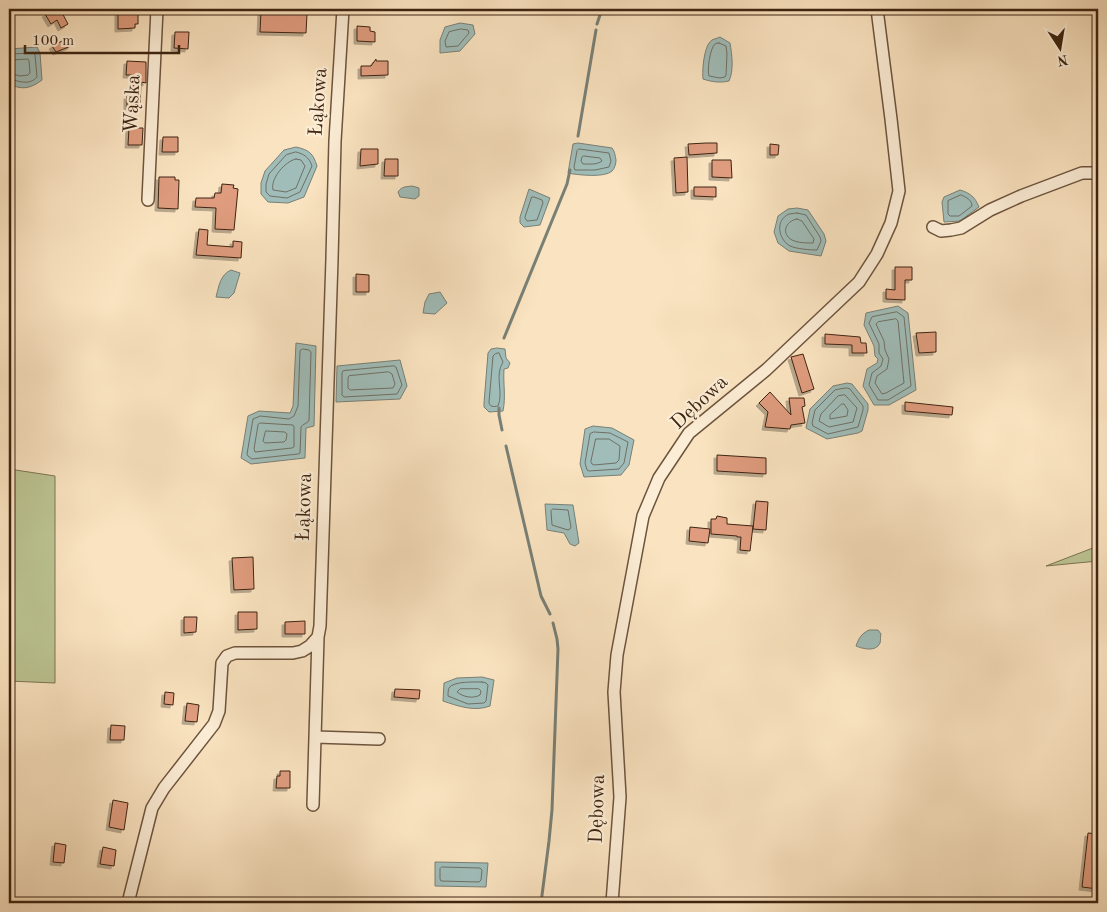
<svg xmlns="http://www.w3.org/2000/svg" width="1107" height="912" viewBox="0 0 1107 912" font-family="'Old Standard TT',serif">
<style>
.green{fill:#bcc493;stroke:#7d7452}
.water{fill:#a0bdb9;stroke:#798076}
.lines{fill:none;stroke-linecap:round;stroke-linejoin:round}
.shore{stroke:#6f7065;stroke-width:1}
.stream{stroke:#798076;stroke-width:3}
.building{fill:#df9c7e;stroke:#3e2411;filter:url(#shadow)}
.minor-casing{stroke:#6d543d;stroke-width:14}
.minor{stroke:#fcedd6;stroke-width:11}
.labels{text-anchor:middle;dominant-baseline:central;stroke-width:4.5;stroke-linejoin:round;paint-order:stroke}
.street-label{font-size:20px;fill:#3e2411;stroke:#fcedd6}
</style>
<defs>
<filter id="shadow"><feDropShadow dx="-3" dy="3" stdDeviation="0" flood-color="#0004"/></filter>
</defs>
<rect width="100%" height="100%" fill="#fae3c0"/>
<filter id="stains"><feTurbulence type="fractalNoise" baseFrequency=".004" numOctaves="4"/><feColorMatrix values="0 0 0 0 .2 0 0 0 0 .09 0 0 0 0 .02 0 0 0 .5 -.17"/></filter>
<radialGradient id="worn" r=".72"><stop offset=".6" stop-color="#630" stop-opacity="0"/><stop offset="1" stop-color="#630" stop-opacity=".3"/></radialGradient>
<path class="green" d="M9,469L55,476V683L9,681Z
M1098,546V561L1046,566Z"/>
<path class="water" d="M460,23L473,25L475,34L460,51L440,53V40L445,27Z
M720,37L730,43C732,55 734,70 729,81C720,83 712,82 703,79C702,70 704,45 712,40C714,39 718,38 720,37Z
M37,47L40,53L42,80C30,89 22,90 9,84V49Z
M578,143L612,148C615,152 615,155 616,160C616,163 615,168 612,171C605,178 577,175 568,173L573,144Z
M296,147C309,150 313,153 317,166L304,197L288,203L268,202L261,194V183L265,171L284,150Z
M412,186L419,188V196L415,199L400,197L398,192C402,186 406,187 412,186Z
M529,189L550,198L540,225L524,227L520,223V217Z
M960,190C970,193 975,197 979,207L960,221L944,222L942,202L944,197Z
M797,208L808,210L824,234L826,241L821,256L789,251L778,243L774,232L778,216L788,209Z
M231,270L240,273L234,293L229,298L216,297C219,286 220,275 231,270Z
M440,292L447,303L435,314L423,313L425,302L429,294Z
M898,306L908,313L916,390L889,405H874L863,386L867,369L877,363L878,359L875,356L874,346L864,325L866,313Z
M296,343L316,346L314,426L306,428L305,458L251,464L241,458L248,416L259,411L290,413L293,406Z
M497,348L505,349L506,358L510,363L508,368L504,369C503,383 506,397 503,411L489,412L484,407V403L488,353L491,349Z
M400,360L407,386L400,399L336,402L337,366Z
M847,383L852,384L868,404V410L862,431L858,433L827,439L806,428L810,409L833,386Z
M593,426L612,428L634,440L629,465L621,475L584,477L580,464L585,429Z
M545,504L573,505L579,543L575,546L570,544L564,533L547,530Z
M869,630H878L881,634C880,637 881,640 880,643C876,652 863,649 856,646C859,638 861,634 869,630Z
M482,677L494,680L490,706C474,712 458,706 443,701L444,683L457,678Z
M435,862L488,863L486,887L435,886Z"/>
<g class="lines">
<path class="shore" d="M461,29L468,30L469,33L458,46L446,47L445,41L449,32Z
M719,43L726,46L727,54L726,75L725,77L720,78L709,76C707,70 710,48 715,44C716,43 718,43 719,43Z
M9,54L34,53L35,55L37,77C29,86 19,81 9,79
M9,60L28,59L29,61L30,73L28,75L20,76L9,73
M579,149L609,153L611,161L609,167L595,170H575L574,167L577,151Z
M296,152C304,154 309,157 312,166L300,192L287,198L270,196L266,192V184L269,174L286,155Z
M584,156L600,158L602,161C597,165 589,164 583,164L581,161L582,157Z
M296,159L301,160L305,166L296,188L286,192L273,190C270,179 285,161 296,159Z
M961,195C966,197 972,200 972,206L959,216H950L948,214V201Z
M532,197H534L542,200L543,203L537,220L527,221L525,218Z
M797,213L806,215L820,237L821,241L817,250C810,250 797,249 790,246C778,239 775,220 789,214C790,214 796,213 797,213Z
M797,219L802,221L814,239L813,243C807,243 798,243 792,240C781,234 785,221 797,219Z
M897,312L904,317L911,386L888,400H878L869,385L872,373L881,366L883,359L879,353V344L869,323L872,317Z
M896,319L898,321L904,383L886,393L882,394L875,383L877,376L887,369L889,359L885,350L884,341L876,324L878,322Z
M303,349L309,350L311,352L309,420C308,424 303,423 301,427L300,453L298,454L252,459L248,456L247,454L253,419L260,416L289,419L294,416L298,406L300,351Z
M499,353L503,362C494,376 504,392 498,406C494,407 489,407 489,402L493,356L495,354Z
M394,366L396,367L402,385L397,394L344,397L342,395V373L343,371Z
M389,372L392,374L395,384L393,388L350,390L348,388V378L349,376Z
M847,388L850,389L863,406V410L858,427L828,434L813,426L812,423L815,410L835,390Z
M845,395L857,408L853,422L829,427L819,421L821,414L838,396Z
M842,404H844L848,410L847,416L830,419V415Z
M260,423L293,425L294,427V447L292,448L255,452L254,449L258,425Z
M266,431L285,432L287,434L286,440L284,442L265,443L263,441L265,433Z
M594,432L610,433L628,442L624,463L619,469L589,471L587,470L585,463L590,434Z
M596,439H609L620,446L619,460L616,463L594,465L592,464L591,462Z
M553,509L568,510L571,527L570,529L568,530L552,525L551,511Z
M482,682L486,683L488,685L486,701L484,703L468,704L448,696C448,696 448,689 449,688C453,681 475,682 482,682Z
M479,689L481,691L480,695C473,699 463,697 457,692L460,689Z
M442,867L480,868L482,870L481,880L479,882L441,881L440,879V869Z"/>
<path class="stream" d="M597,24L602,9
M578,136L596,30
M504,338L567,184L570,170
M499,408V415L502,430
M506,446L541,596L550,614
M541,903L549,841L552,810L558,649L557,639L553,623"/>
</g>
<path class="building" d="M56,9H60L68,24L61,28L57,20L51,24L45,14Z
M125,9H138V24H135V28L118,29V11H125Z
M261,11L307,14L306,33L260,32Z
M357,26L370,27V31L375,32V42L357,41Z
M175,32H189L188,49L174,48Z
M68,38L71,46L56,52L52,46Z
M376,59V61H388V75L361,76V66H371Z
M127,61L146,62V83L141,82L140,107H127V96L133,97V75H126Z
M129,128H143L142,145H128Z
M163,137H178V152H162Z
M706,143H717V153L689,155L688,144Z
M770,144L779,145L778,155H770Z
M361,149H378V164L360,166Z
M687,157L688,192L676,193L674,158Z
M385,159H398V176H384Z
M712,160H731L732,178L712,177Z
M159,177H175V180H179L178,209L158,208Z
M222,184L234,185L233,188L238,189L234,230L215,229L216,208L195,207L196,198H214L215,193H221Z
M694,187H716V197L694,196Z
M199,229L208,230L207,245L233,247V241L242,242L241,258L196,255Z
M895,267H912V280H905V300L886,299V289L895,290Z
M356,274L369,275V292H356Z
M936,332V352L919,353L916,333Z
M825,334L860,337L861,343H866L867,353H852V345L825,344Z
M803,354L814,389L802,393L791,357Z
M770,392L791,415L789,398H804L805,406L802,407L805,423L791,425L790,429L765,427L768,412L759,403Z
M905,402L953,407L952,415L905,411Z
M717,455L766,458V474L717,471Z
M756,501L768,502L766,530L753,529Z
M717,516L727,518V524L753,526L750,551L740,550L741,537H737V536L711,534V519H716Z
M690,527L710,529L708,543L689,541Z
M253,557L254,589L234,590L232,558Z
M238,612H257V629L238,630Z
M184,617H197L196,632L184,633Z
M305,621V634H285V622Z
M395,689L420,690L419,699L394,697Z
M165,692L174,693L173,705L164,704Z
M187,703L199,705L197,722L185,721Z
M111,725L125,726L124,740H110Z
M280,771H290V788H276L277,776H280Z
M113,800L128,803L124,830L109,827Z
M1088,833L1098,834V889L1082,887Z
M55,843L66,845L64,863L53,862Z
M103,847L116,850L114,866L100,864Z"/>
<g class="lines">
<g class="minor-casing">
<path id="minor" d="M148,200L157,9
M933,227L941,231L951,230L961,228L990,210L1021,196L1082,173H1098
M315,737L379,739
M313,805L318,637
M128,903L152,808L164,788L214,724L219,711L222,663L227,656L235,653H293L302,651L310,646L318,637L320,626L332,259L335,141L343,9
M612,903L620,797L614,692L617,655L643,516L659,478L689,433L766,370L859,282L877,254L891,223L899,191L891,119L877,9"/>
</g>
<use href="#minor" class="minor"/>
</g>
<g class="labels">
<g class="street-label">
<text transform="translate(319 102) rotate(-86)">Łąkowa</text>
<text transform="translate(133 104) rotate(-87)">Wąska</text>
<text transform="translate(700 403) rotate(-43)">Dębowa</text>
<text transform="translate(305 507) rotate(-88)">Łąkowa</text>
<text transform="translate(598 809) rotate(-88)">Dębowa</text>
</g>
</g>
<rect width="1107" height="912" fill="none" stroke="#fae3c0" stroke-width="30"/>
<rect x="10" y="10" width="1087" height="892" fill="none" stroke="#3e2411" stroke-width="2.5"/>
<rect x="15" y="15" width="1077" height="882" fill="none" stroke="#3e2411"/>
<g transform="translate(1060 48) rotate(168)" stroke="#fcedd6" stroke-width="4" paint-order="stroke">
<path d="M0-4L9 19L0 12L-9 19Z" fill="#3e2411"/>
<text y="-8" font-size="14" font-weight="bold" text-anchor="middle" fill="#3e2411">N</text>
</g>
<path d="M25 45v8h154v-8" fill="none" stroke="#3e2411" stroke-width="2.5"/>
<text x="32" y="45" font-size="15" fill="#3e2411" stroke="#fcedd6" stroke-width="4" paint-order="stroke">100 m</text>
<rect width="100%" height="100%" filter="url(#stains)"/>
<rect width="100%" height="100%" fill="url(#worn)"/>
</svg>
